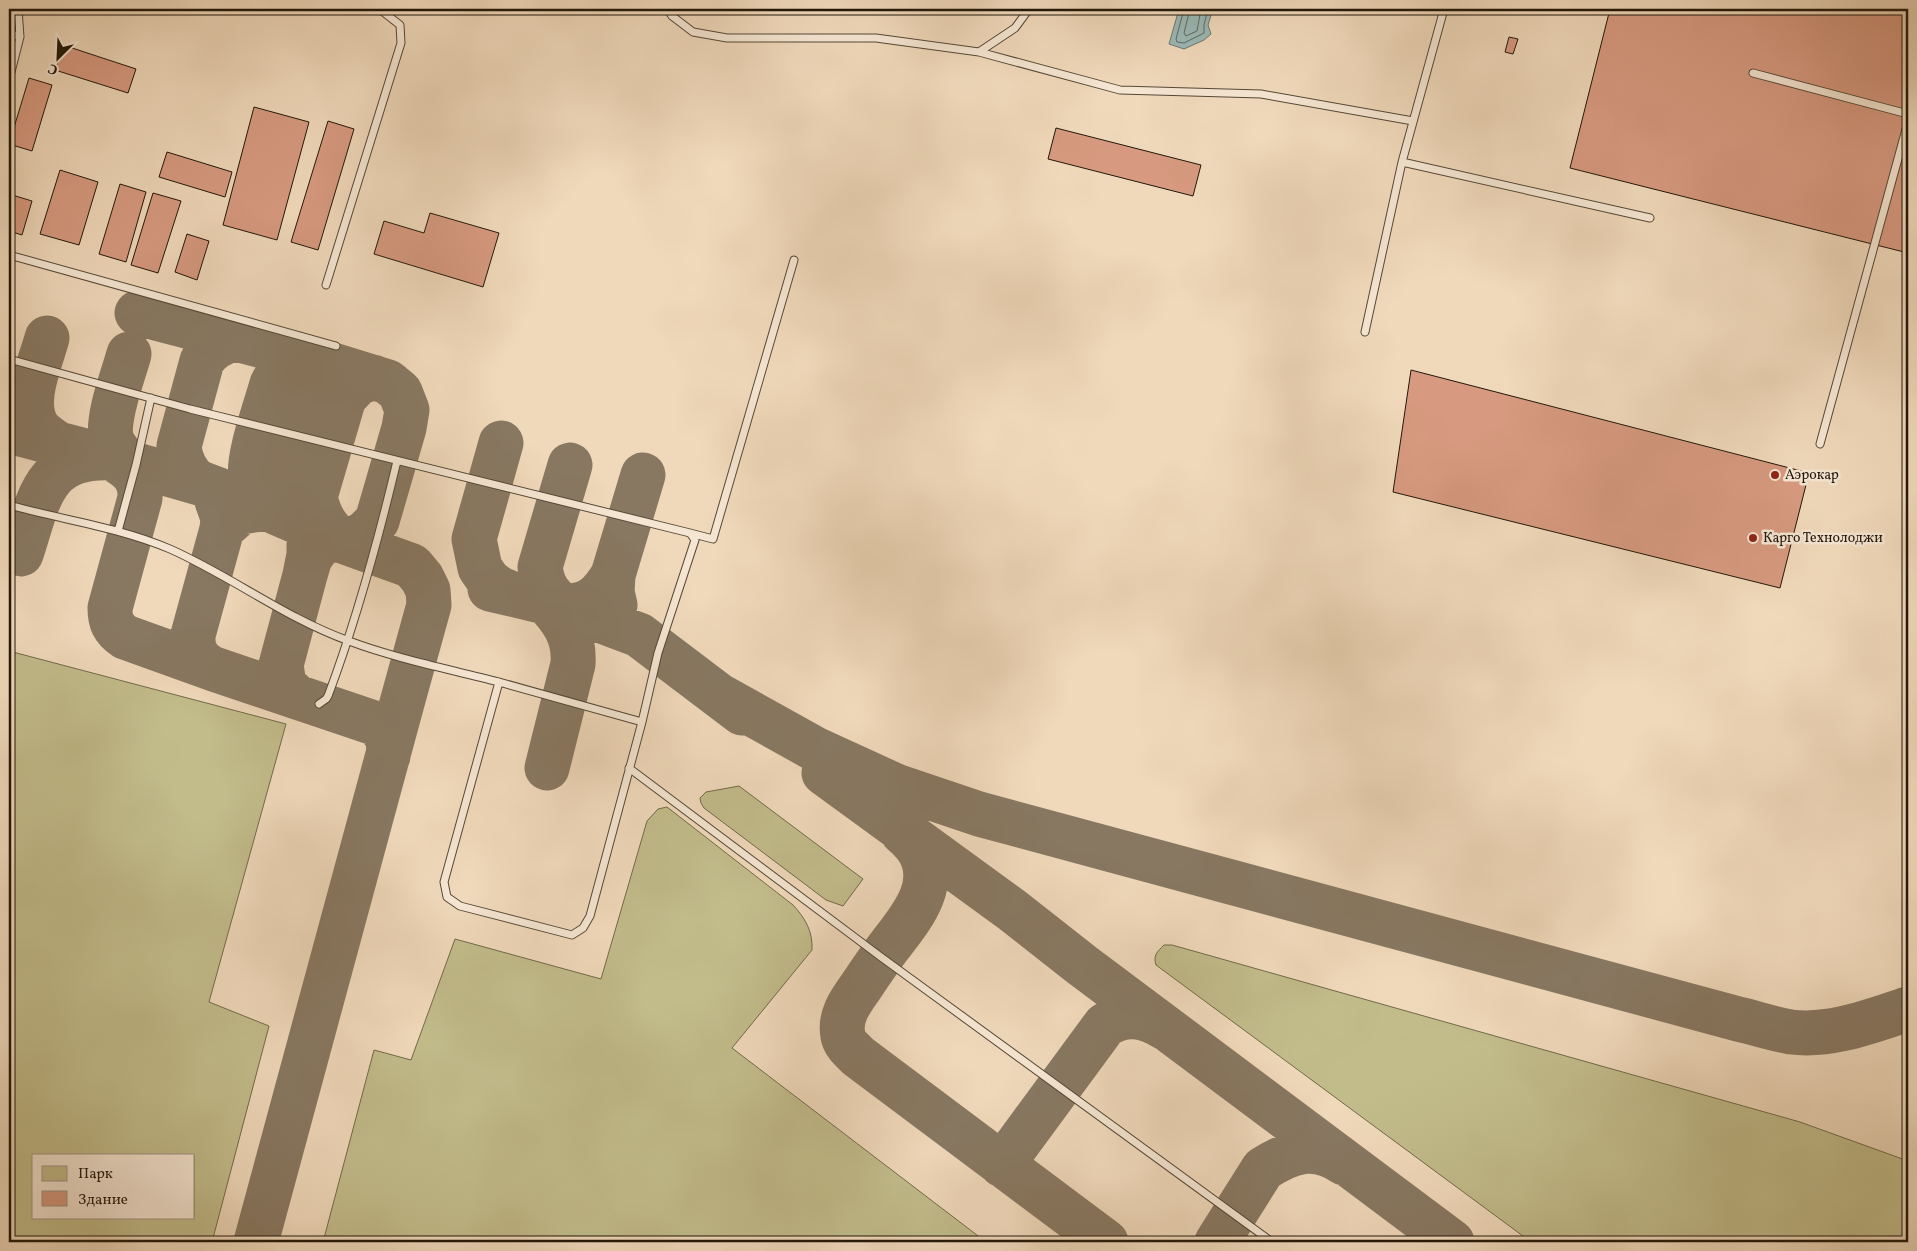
<svg xmlns="http://www.w3.org/2000/svg" width="1917" height="1251" viewBox="0 0 1917 1251" font-family="Vollkorn,serif">
<style>
.green{fill:#c2bc8b;stroke:#726a4a;fill-rule:evenodd}
.water{fill:#9bb9b7;stroke:#6a7872}
.lines{fill:none;stroke-linecap:round;stroke-linejoin:round}
.shore{stroke:#5e6860;stroke-width:1}
.taxiway{stroke:#887862;stroke-width:45}
.building{fill:#d79a80;stroke:#21170a}
.service-casing{stroke:#554836;stroke-width:9}
.service{stroke:#f5e6d3;stroke-width:7}
.poi-dot{fill:#8f2418;stroke:#f5e6d3;stroke-width:2}
.labels{text-anchor:middle;dominant-baseline:central;stroke-width:5;stroke-linejoin:round;paint-order:stroke}
.poi-label{font-size:14px;fill:#21170a;stroke:#f5e6d3;text-anchor:start}
</style>
<rect width="100%" height="100%" fill="#f0d9bb"/>
<filter id="stains"><feTurbulence type="fractalNoise" baseFrequency=".004" numOctaves="4"/><feColorMatrix values="0 0 0 0 .2 0 0 0 0 .09 0 0 0 0 .02 0 0 0 .5 -.17"/></filter>
<radialGradient id="worn" r=".72"><stop offset=".6" stop-color="#630" stop-opacity="0"/><stop offset="1" stop-color="#630" stop-opacity=".3"/></radialGradient>
<path class="green" d="M9,651L286,724L209,1002L269,1026L212,1242H9ZM34,1155H194V1217H34Z
M739,786L863,879L843,906L826,900L704,808L701,803L700,798L706,792Z
M667,807L793,905C805,918 813,931 812,950L732,1048L986,1242H323L374,1050L411,1060L455,939L601,979L647,821L658,809Z
M1164,945H1172L1800,1122L1908,1161V1242H1531L1156,965C1153,955 1157,952 1164,945Z"/>
<path class="water" d="M1179,9H1213L1208,25L1211,34L1204,40L1184,49L1169,44Z"/>
<g class="lines">
<path class="shore" d="M1184,9L1176,39L1177,42L1184,43L1204,33V25L1208,9
M1190,9L1184,33L1186,36L1197,31L1201,9"/>
<path class="taxiway" d="M137,313L312,359
M47,338C40,364 21,404 39,429C44,435 51,439 57,443
M129,354C123,376 107,416 111,438C114,447 122,456 129,463
M9,431L112,458L203,484L266,508L340,540L412,566L422,578L428,590L429,605L402,703L256,1242
M501,443L474,539L480,568L489,581L500,589L510,593
M112,458C129,468 141,476 140,498L110,608C110,621 113,629 125,637L214,669L374,723C387,732 390,741 388,756
M570,465L540,567C543,587 548,593 562,606C588,607 600,597 613,575
M197,482C186,472 180,460 179,446L202,361C210,349 220,343 235,339
M308,525C289,512 280,503 282,480L310,390
M222,529L241,512L266,508C261,499 254,491 251,480C246,460 266,406 272,384C282,364 308,350 328,366C333,370 337,376 340,382
M340,540C326,527 319,516 315,497L344,398L357,384L373,377
M21,554C39,500 42,455 111,458
M305,575L310,558L320,544L328,541L355,538L365,533L377,521L404,428L407,410L400,392L388,382L320,361
M490,589L562,606L639,635L742,713
M545,601C563,619 575,637 573,664L547,768
M615,605L612,592L613,575L643,475
M214,669C199,662 192,652 193,635L222,529L223,518L217,501
M718,695L815,749L896,786L979,814L1738,1019C1756,1023 1773,1029 1791,1032C1831,1037 1871,1021 1908,1009
M296,696L284,685L281,665L305,575L309,555V545
M824,773L1012,910L1082,965L1452,1242
M902,832C907,836 912,841 916,846C942,881 912,917 891,944C880,958 870,973 860,988C850,1002 839,1017 843,1036C845,1045 853,1051 859,1057L1106,1242
M1002,1165L1105,1025C1125,1012 1145,1015 1165,1028
M1217,1242L1263,1169C1291,1151 1314,1143 1344,1163"/>
</g>
<path class="building" d="M1610,9H1908V253L1570,168Z
M1509,37L1518,39L1513,54L1505,52Z
M63,45L136,69L128,93L55,70Z
M29,78L52,85L32,151L9,144Z
M254,107L309,122L277,240L223,225Z
M328,121L354,129L318,250L291,242Z
M1056,128L1201,165L1193,196L1048,159Z
M167,152L232,172L225,197L159,177Z
M60,170L98,182L79,245L40,234Z
M120,184L146,192L126,262L99,254Z
M153,193L181,201L158,273L131,265Z
M9,194L32,201L22,235L9,231Z
M430,213L499,233L483,287L374,254L384,221L424,233Z
M187,234L209,241L197,280L175,272Z
M1411,370L1809,473L1780,588L1393,492Z"/>
<g class="lines">
<g class="service-casing">
<path id="service" d="M667,9L672,16L693,32L727,38H876L979,52L1120,90L1261,94L1413,121
M9,33L20,37
M979,52L1015,28L1029,9
M1753,73L1908,114
M9,80L20,37L18,9
M1402,162L1650,218
M9,255L336,346
M326,285L401,43L400,25L382,11L373,9
M1365,332L1402,162L1444,9
M9,359L190,409L690,533L695,540L693,546L658,653L642,722L590,916L583,928L572,935L460,906L447,897L444,882L499,682C449,669 397,659 349,641C285,618 231,576 170,549C118,527 63,520 9,505
M1820,444L1908,122
M118,531L136,465L151,398
M690,533L713,539L794,260
M499,682L642,722
M319,704L326,699L328,696C357,619 378,541 397,461
M629,768L881,957L1272,1242"/>
</g>
<use href="#service" class="service"/>
</g>
<g class="poi-dot">
<circle cx="1775" cy="475" r="5"/>
<circle cx="1753" cy="538" r="5"/>
</g>
<g class="labels">
<g class="poi-label">
<text x="1785" y="475">Аэрокар</text>
<text x="1763" y="538">Карго Технолоджи</text>
</g>
</g>
<rect width="1917" height="1251" fill="none" stroke="#f0d9bb" stroke-width="30"/>
<rect x="10" y="10" width="1897" height="1231" fill="none" stroke="#21170a" stroke-width="2.5"/>
<rect x="15" y="15" width="1887" height="1221" fill="none" stroke="#21170a"/>
<rect x="32" y="1154" width="162" height="65" fill="#f5e6d3" stroke="#a09383"/>
<rect x="42" y="1166" width="25" height="15" fill="#c2bc8b" stroke="#a09383"/>
<text x="78" y="1178" font-size="15" fill="#21170a">Парк</text>
<rect x="42" y="1191" width="25" height="15" fill="#d79a80" stroke="#a09383"/>
<text x="78" y="1204" font-size="15" fill="#21170a">Здание</text>
<g transform="translate(58 58) rotate(204)" stroke="#f5e6d3" stroke-width="4" paint-order="stroke">
<path d="M0-4L9 19L0 12L-9 19Z" fill="#21170a"/>
<text y="-8" font-size="14" font-weight="bold" text-anchor="middle" fill="#21170a">С</text>
</g>
<rect width="100%" height="100%" filter="url(#stains)"/>
<rect width="100%" height="100%" fill="url(#worn)"/>
</svg>
